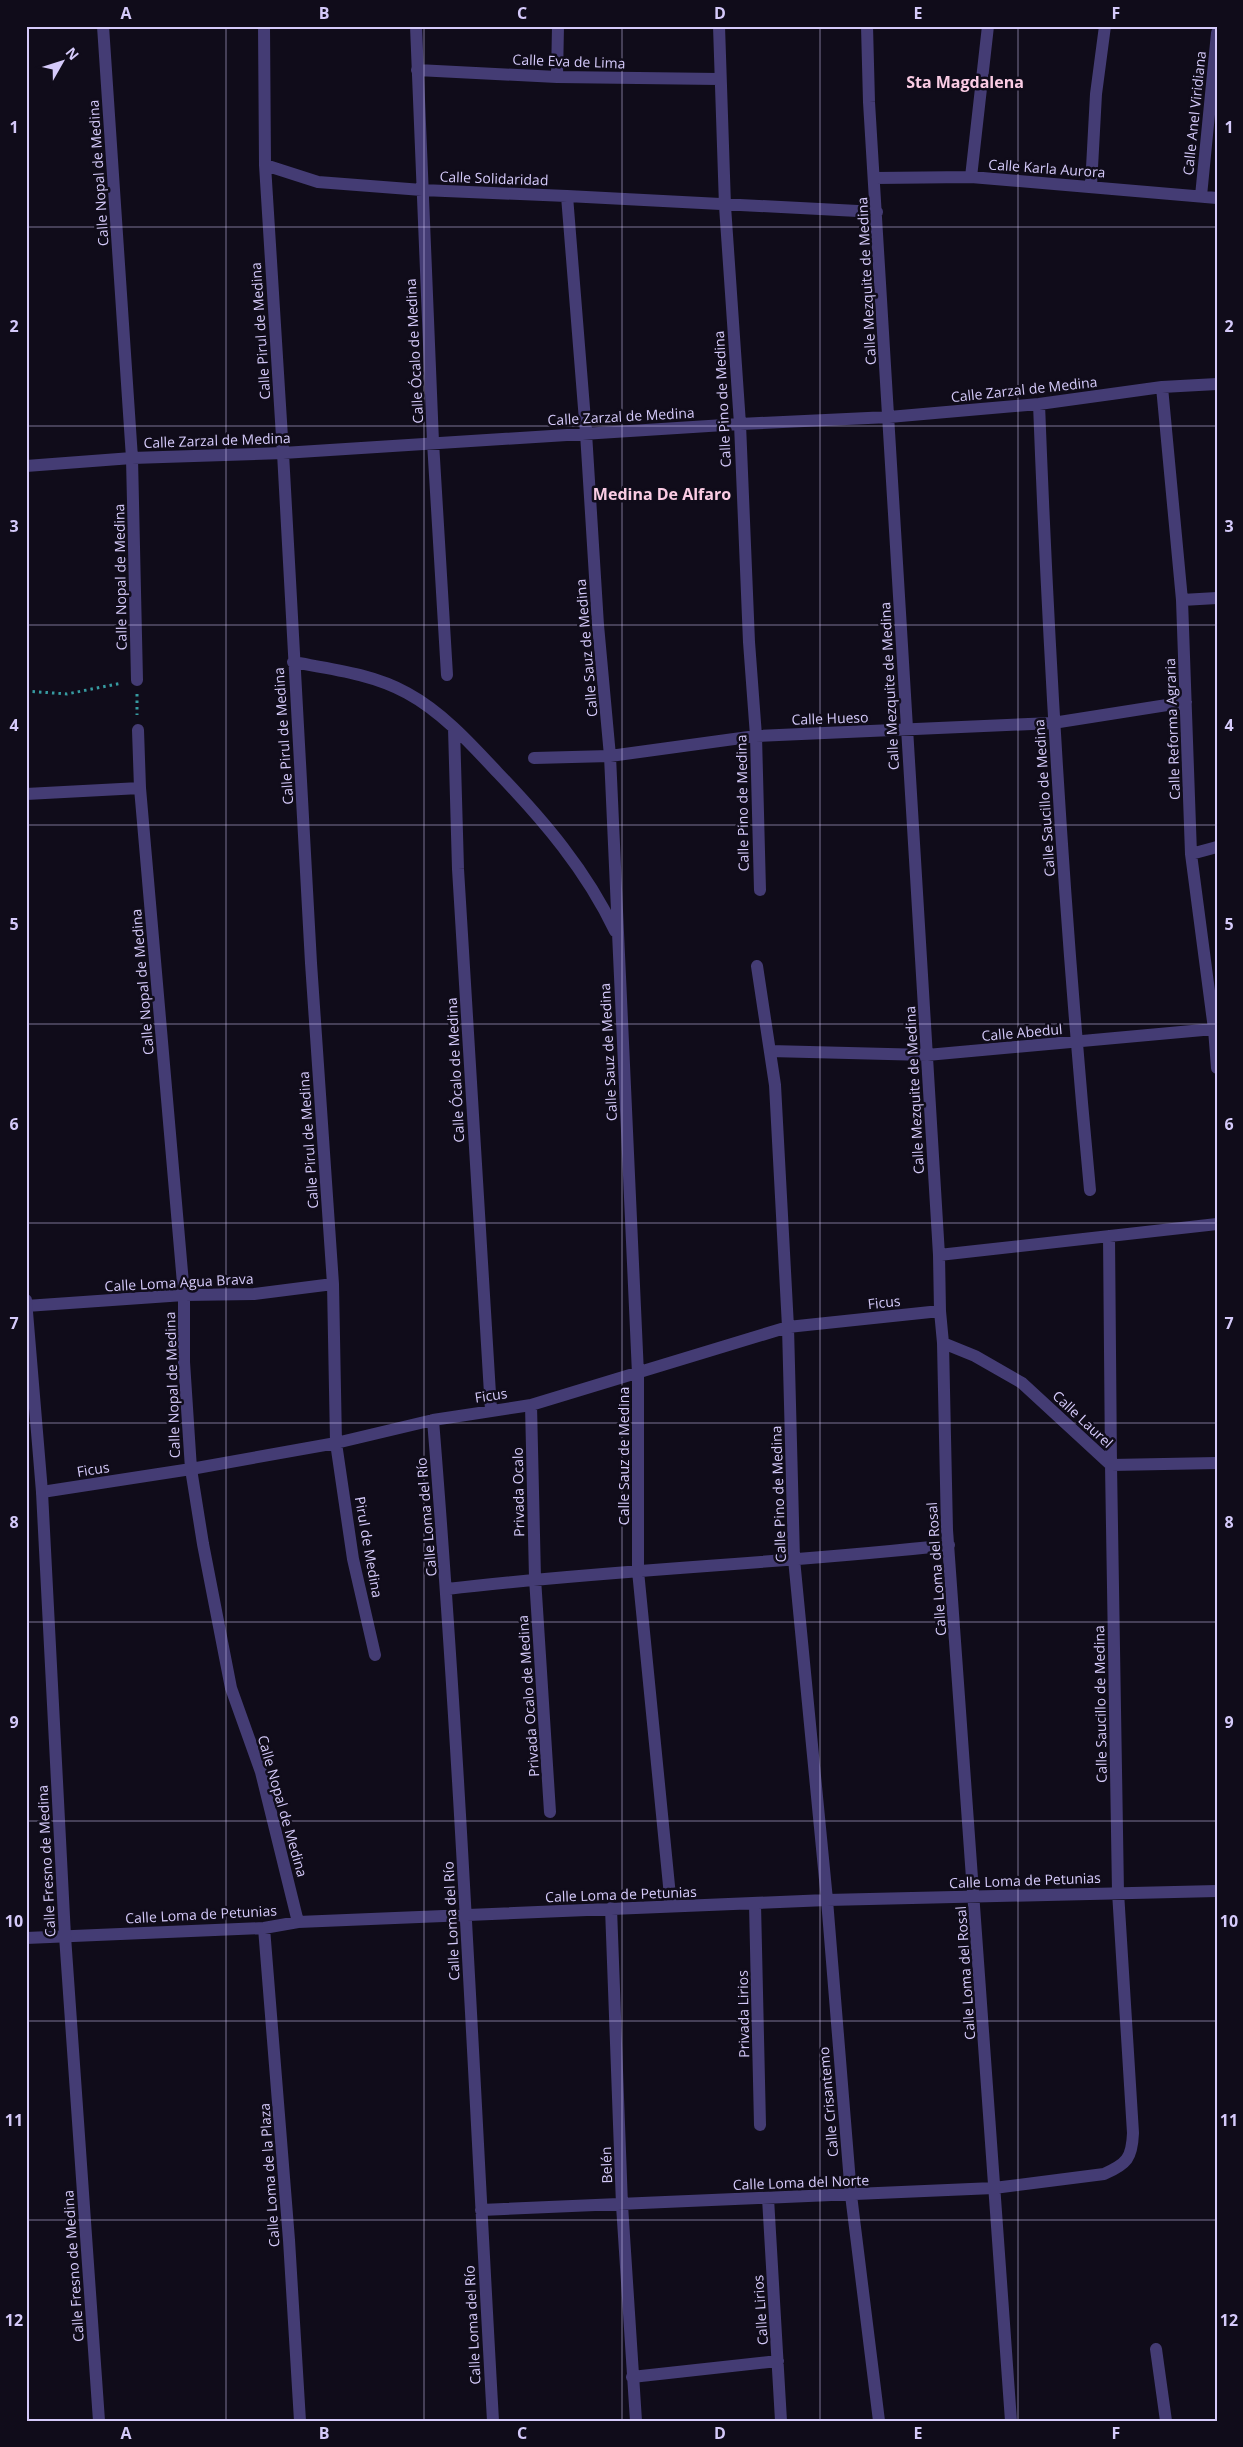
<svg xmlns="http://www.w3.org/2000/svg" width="1243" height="2447" viewBox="0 0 1243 2447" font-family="'Open Sans',sans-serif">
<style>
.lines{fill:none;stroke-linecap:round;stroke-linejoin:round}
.path{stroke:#379ba1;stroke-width:3;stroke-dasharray:2.5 4;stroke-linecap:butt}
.minor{stroke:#443c74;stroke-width:12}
.tertiary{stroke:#443c74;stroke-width:12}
.grid{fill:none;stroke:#d5cafa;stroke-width:1;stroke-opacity:0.55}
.labels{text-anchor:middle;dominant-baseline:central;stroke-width:5;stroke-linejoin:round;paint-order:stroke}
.street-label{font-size:14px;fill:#d5cafa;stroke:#100c1a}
.quarter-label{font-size:16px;font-weight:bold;fill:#facce4;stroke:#100c1a}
.neatline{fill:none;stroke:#d5cafa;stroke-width:2}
.grid-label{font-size:16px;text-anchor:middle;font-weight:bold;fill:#d5cafa}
</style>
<rect width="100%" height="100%" fill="#100c1a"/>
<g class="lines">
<path class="path" d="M26,691L67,694L122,683
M137,694V715"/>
<path class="minor" d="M103,26L132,458L137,680
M264,26L265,165L283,453L311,963L333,1284L336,1443L353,1559L375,1655
M416,26L433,442L447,675
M719,26L725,206L740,424L749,642L756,736L760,890
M867,26L869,102L939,1255L940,1311L943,1343L947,1530L1011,2421
M417,70L557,77L719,79
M557,77L558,26
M265,165L318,182L422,190L567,196L877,212
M971,177L988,26
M875,178L971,177L1217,198
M1091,186L1096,94L1105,26
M567,196L586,433L598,625L610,756L638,1374V1571L671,1906
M1201,196L1217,33
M1162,387L1182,600L1191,854L1214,1029L1217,1068
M1039,404C1049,667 1065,928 1090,1190
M26,466L132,458L283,453L740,424L889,417L1039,404L1162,387L1217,384
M1182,600L1217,598
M293,662C331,669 373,674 407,693C442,712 470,743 498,773C544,821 586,870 615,931
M454,728L458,869L491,1410
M138,730L140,788L184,1295V1362L191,1469L203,1544L231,1688L261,1772L298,1922
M534,758L610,756L756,736L1053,723L1186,702
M26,794L140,788
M1191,854L1217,847
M757,966L775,1085L788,1327L794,1559L827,1900L851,2195L879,2421
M770,1051L927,1055L1214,1029
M939,1255L1217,1224
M26,1306L184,1295L254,1294L333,1284
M943,1343L975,1356L1022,1383L1111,1465L1217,1463
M531,1405L535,1578L550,1812
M433,1420C460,1753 474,2087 493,2421
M42,1492L191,1469L336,1443L433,1420L531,1405L788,1327L940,1311
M447,1589C613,1569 782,1564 949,1545
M755,1904L760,2125
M611,1908L622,2205L636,2421
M264,1928L289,2240L300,2421
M26,1938L264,1928L298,1922L827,1900L1217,1891
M768,2198L781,2421
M481,2210L994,2188L1104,2174C1127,2164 1132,2158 1133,2133L1118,1892L1111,1465L1109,1236
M1156,2349L1166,2421
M632,2377L778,2361"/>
<path class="tertiary" d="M26,1300L42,1492L65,1936L99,2421"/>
</g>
<path class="grid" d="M226,26V2421M424,26V2421M622,26V2421M820,26V2421M1018,26V2421M26,227H1217M26,426H1217M26,625H1217M26,825H1217M26,1024H1217M26,1223H1217M26,1423H1217M26,1622H1217M26,1821H1217M26,2021H1217M26,2220H1217"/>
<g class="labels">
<g class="street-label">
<text transform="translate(569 61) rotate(2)">Calle Eva de Lima</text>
<text transform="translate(1194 113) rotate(-84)">Calle Anel Viridiana</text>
<text transform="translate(1047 168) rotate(4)">Calle Karla Aurora</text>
<text transform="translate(98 173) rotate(-94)">Calle Nopal de Medina</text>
<text transform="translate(494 178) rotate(2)">Calle Solidaridad</text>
<text transform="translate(866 281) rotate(-93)">Calle Mezquite de Medina</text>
<text transform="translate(260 331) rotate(-94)">Calle Pirul de Medina</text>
<text transform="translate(414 351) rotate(-93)">Calle Ócalo de Medina</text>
<text transform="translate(1024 389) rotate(-6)">Calle Zarzal de Medina</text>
<text transform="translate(722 399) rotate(-93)">Calle Pino de Medina</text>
<text transform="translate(621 416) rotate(-3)">Calle Zarzal de Medina</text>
<text transform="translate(217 440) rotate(-2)">Calle Zarzal de Medina</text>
<text transform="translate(120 577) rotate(-91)">Calle Nopal de Medina</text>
<text transform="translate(586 648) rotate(-95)">Calle Sauz de Medina</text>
<text transform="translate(889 686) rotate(-93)">Calle Mezquite de Medina</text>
<text transform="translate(830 718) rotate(-2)">Calle Hueso</text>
<text transform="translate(1172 729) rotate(-92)">Calle Reforma Agraria</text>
<text transform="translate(283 736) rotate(-94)">Calle Pirul de Medina</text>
<text transform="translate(1044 798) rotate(-94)">Calle Saucillo de Medina</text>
<text transform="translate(742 803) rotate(-91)">Calle Pino de Medina</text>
<text transform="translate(142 982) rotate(-95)">Calle Nopal de Medina</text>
<text transform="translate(1022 1032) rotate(-5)">Calle Abedul</text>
<text transform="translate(608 1052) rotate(-93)">Calle Sauz de Medina</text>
<text transform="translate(455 1070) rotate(-93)">Calle Ócalo de Medina</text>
<text transform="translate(914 1090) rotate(-93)">Calle Mezquite de Medina</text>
<text transform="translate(308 1140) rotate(-94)">Calle Pirul de Medina</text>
<text transform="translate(179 1282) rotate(-3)">Calle Loma Agua Brava</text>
<text transform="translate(884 1302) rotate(-6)">Ficus</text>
<text transform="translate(172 1385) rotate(-92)">Calle Nopal de Medina</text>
<text transform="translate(491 1395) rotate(-8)">Ficus</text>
<text transform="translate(1083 1419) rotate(43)">Calle Laurel</text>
<text transform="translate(623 1456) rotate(-90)">Calle Sauz de Medina</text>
<text transform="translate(93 1469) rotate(-9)">Ficus</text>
<text transform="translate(518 1492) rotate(-91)">Privada Ocalo</text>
<text transform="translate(778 1494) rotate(-92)">Calle Pino de Medina</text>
<text transform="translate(426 1517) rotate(-95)">Calle Loma del Río</text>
<text transform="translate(369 1547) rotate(80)">Pirul de Medina</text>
<text transform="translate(936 1569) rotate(-94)">Calle Loma del Rosal</text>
<text transform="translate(528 1696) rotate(-94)">Privada Ocalo de Medina</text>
<text transform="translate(1100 1704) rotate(-91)">Calle Saucillo de Medina</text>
<text transform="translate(283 1806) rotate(74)">Calle Nopal de Medina</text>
<text transform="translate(46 1861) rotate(-93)">Calle Fresno de Medina</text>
<text transform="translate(1025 1880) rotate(-2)">Calle Loma de Petunias</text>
<text transform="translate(621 1894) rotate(-2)">Calle Loma de Petunias</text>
<text transform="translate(201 1914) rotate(-3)">Calle Loma de Petunias</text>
<text transform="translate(451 1921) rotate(-93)">Calle Loma del Río</text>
<text transform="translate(965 1973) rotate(-94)">Calle Loma del Rosal</text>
<text transform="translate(743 2014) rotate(-91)">Privada Lirios</text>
<text transform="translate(828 2102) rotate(-95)">Calle Crisantemo</text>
<text transform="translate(606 2165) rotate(-92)">Belén</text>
<text transform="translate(269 2175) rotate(-94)">Calle Loma de la Plaza</text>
<text transform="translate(801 2182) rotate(-2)">Calle Loma del Norte</text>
<text transform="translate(73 2266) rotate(-94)">Calle Fresno de Medina</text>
<text transform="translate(760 2310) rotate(-94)">Calle Lirios</text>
<text transform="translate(472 2325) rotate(-93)">Calle Loma del Río</text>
</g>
<g class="quarter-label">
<text x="965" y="82">Sta Magdalena</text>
<text x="662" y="494">Medina De Alfaro</text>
</g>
</g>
<rect width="1243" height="2447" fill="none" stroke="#100c1a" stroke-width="55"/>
<g transform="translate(62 62) rotate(51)" stroke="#100c1a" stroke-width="4" paint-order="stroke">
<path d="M0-4L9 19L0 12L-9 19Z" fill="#d5cafa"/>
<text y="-8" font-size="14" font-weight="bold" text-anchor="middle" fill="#d5cafa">N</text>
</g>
<rect x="28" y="28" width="1188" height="2392" class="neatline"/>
<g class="grid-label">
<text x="126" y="19">A</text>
<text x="324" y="19">B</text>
<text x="522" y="19">C</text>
<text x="720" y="19">D</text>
<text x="918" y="19">E</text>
<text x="1116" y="19">F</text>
<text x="14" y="133">1</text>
<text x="1229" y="133">1</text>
<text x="14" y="332">2</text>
<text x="1229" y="332">2</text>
<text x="14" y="532">3</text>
<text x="1229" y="532">3</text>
<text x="14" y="731">4</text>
<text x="1229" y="731">4</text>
<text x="14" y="930">5</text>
<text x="1229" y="930">5</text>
<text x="14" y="1130">6</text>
<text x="1229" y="1130">6</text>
<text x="14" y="1329">7</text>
<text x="1229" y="1329">7</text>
<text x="14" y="1528">8</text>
<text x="1229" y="1528">8</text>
<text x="14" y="1728">9</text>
<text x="1229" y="1728">9</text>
<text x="14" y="1927">10</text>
<text x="1229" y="1927">10</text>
<text x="14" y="2126">11</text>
<text x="1229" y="2126">11</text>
<text x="14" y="2326">12</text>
<text x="1229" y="2326">12</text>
<text x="126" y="2439">A</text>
<text x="324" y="2439">B</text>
<text x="522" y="2439">C</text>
<text x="720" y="2439">D</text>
<text x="918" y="2439">E</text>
<text x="1116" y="2439">F</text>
</g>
</svg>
